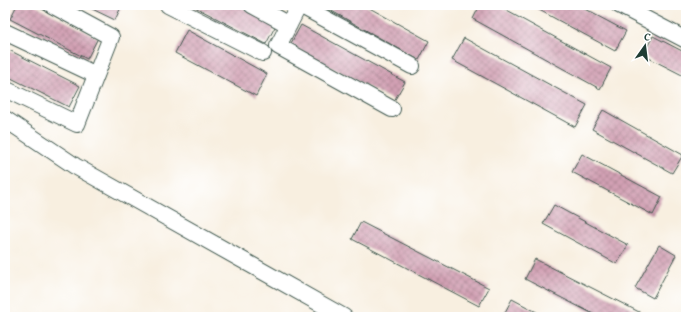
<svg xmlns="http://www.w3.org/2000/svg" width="691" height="322" viewBox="0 0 691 322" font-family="'Gentium Book Plus',serif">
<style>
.building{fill:url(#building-cross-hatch)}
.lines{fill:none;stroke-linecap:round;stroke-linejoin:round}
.minor-casing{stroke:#40584e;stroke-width:18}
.minor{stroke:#fff;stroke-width:16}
</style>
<defs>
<pattern id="building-cross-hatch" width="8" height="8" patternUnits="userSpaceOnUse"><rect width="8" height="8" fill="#d2a0b4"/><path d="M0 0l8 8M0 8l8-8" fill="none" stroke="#aa8493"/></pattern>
</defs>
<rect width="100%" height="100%" fill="#fff"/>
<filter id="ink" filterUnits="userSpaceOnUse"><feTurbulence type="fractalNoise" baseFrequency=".025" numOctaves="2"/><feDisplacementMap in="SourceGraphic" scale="8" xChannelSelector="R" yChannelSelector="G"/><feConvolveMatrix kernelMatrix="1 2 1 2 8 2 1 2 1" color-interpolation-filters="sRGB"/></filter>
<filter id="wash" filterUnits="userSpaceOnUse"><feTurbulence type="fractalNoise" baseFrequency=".012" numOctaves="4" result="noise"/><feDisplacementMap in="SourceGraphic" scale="16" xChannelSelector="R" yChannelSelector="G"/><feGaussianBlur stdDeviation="0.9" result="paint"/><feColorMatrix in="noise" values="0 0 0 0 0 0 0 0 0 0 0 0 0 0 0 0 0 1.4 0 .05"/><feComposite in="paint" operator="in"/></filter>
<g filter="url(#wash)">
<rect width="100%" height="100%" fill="#f8efe0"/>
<g id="blocks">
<path class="building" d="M17,5H34L98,38L87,59L10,19Z
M84,5H122L115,20Z
M191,5H237L276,25L266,44Z
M321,5H364L429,41L419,60Z
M480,5H496L611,68L600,89L473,19Z
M530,5H577L626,31L615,51Z
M301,25L405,82L394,101L290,45Z
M187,30L267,74L256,96L175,53Z
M653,36L686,53V77L643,55Z
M464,38L587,105L575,127L452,60Z
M5,48L80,86L69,107L5,75Z
M603,110L683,155L672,173L592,129Z
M582,154L662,197L653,215L572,172Z
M554,205L628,245L617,264L543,224Z
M361,222L489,288L479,306L352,239Z
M659,245L676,255L653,298L635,288Z
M535,259L643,314L641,317H599L525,279Z
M512,299L546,317H505L503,316Z"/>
</g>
</g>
<g filter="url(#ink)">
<use href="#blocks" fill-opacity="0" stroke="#40584e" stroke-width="1"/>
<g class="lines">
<g class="minor-casing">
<path id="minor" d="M168,5L263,53
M252,5L289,25
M299,5L278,46L392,109
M300,5L412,66
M619,5L686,40
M5,32L96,75
M5,89L77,124L111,37L52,5
M5,119L75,166L344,317"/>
</g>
<use href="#minor" class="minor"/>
</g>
</g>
<rect width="691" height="322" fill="none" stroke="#fff" stroke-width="20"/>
<g transform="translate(645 46) rotate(14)" stroke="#ffffff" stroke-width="3" paint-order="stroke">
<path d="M0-3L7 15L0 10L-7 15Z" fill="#1f3d34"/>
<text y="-6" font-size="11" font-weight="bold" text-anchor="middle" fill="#1f3d34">С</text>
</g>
</svg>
